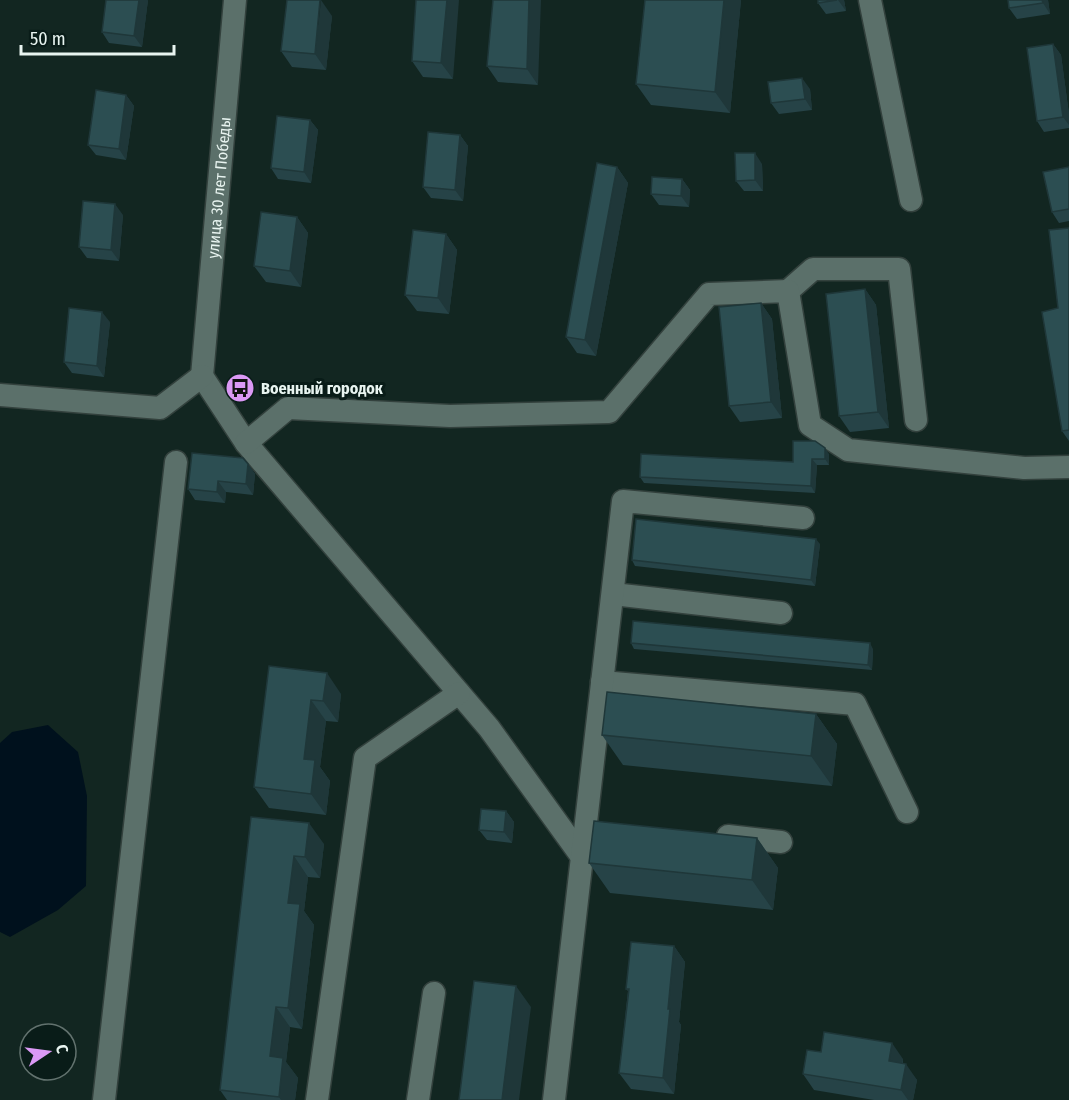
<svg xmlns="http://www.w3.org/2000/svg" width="1069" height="1100" viewBox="0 0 1069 1100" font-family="'Fira Sans Condensed',sans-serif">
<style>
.water{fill:#00111d}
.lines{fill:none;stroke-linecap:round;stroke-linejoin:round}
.minor-casing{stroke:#33413d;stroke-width:25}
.minor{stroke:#5b706a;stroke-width:22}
.wall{fill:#264347}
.shaded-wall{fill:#1f3739}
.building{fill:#2c4e52;stroke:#1f3739;stroke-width:1.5}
.labels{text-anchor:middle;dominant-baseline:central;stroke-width:6;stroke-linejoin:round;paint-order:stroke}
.street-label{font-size:16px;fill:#e8f4f0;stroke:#091c18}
.poi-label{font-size:16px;font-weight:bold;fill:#e8f4f0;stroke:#091c18;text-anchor:start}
</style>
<rect width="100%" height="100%" fill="#122621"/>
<path class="water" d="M48,725L78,752L87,796L86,886L58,910L10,937L0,932V743L12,732Z"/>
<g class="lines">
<g class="minor-casing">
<g id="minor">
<path d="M870,0L911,200"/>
<path d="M788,291L813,269H899L916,420"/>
<path d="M202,376L246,443L489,728L582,857"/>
<path id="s1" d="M202,376L235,0"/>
<path d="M0,395L160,408L202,376"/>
<path d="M246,443L288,408L450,416L609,412L709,294L788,291L810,425L848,450L1024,468L1069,467"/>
<path d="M613,594L781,613"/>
<path d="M602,682L855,704L907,812"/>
<path d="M728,836L781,842"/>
<path d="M104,1100L176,462"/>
<path d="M317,1100L365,758L459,693"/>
<path d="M418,1100L434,993"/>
<path d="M554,1100L623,501L803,518"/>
</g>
</g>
<use href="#minor" class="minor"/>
</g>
<path class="wall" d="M148,0L142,47L109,43L102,32Z
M416,0L453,79L423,77L412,61Z
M493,0L538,85L498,82L487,66Z
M645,0H741L730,113L651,105L636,84Z
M818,0H844L846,11L826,14L818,3Z
M1048,0L1050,14L1017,19L1009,8Z
M332,16L326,70L292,67L281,51Z
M1053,44L1061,55L1069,114V128L1044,132L1037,121Z
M810,89L812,110L779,114L771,103Z
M126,95L134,106L126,160L96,155L88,145Z
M310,120L318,130L311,183L278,179L271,168Z
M460,135L468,146L463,201L431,198L423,187Z
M762,164L763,191H744L736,181Z
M617,167L628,183L596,356L577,353L566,337Z
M1069,167V221L1059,223L1052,212Z
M682,179L690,190L689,207L659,205L651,194Z
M123,215L119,261L87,258L79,247Z
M297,217L308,233L301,287L266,282L254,266Z
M1069,228V441L1062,431L1058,308Z
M446,234L457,250L449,314L417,311L405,295Z
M865,289L876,305L889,428L850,432L839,416Z
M761,303L772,319L782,418L740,422L729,406Z
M110,322L104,377L72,373L64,362Z
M829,454V465H817L815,493L644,483L640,477L793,462Z
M248,464L255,474L253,495L226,492L225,503L195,500L188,489Z
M820,544L815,586L635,566L632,560Z
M631,643L873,649L872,670L634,649Z
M269,666L341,694L338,722L326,721L320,767L330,781L326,815L269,808L254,787Z
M816,714L837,744L832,786L623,765L602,735Z
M506,811L514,822L512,843L487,840L479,830Z
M251,817L324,844L320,878L308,877L304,911L314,925L302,1029L290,1027L286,1062L298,1078L295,1100H227L220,1090Z
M757,838L778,868L773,910L610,893L589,863Z
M674,946L685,962L679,1022L681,1025L674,1094L631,1089L619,1073L628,991L626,989Z
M821,1052L903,1059V1063L917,1080L913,1100H874L814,1090L803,1074Z"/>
<path class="shaded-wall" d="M139,0H148L142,47L134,36Z
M321,0L332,16L326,70L315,54Z
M447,0H459L453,79L441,63Z
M529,0H541L538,85L527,69Z
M724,0H741L730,113L715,92Z
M838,0H844L846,11Z
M1042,0H1048L1050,14L1043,3Z
M1053,44L1061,55L1069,114V125L1063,117Z
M802,78L810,89L812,110L805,99Z
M126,95L134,106L126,160L119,149Z
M310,120L318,130L311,183L304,172Z
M460,135L468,146L463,201L455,190Z
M755,153L762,164L763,191L755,180Z
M617,167L628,183L596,356L585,340Z
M682,179L690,190L689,207L681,196Z
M115,204L123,215L119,261L111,250Z
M297,217L308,233L301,287L290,271Z
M446,234L457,250L449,314L438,298Z
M865,289L876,305L889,428L878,412Z
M761,303L772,319L782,418L771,402Z
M102,312L110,322L104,377L97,366Z
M825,448L829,454V465L825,459Z
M812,459L817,465L815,493L811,486Z
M248,464L255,474L253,495L246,484Z
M218,481L226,492L225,503L217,492Z
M816,539L820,544L815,586L811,580Z
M870,643L873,649L872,670L868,665Z
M327,673L341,694L338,722L323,701Z
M311,700L326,721L320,767L330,781L326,815L311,794L304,759Z
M816,714L837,744L832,786L811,756Z
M506,811L514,822L512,843L504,832Z
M309,823L324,844L320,878L305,857Z
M757,838L778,868L773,910L752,880Z
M294,856L308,877L304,911L314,925L302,1029L288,1008V903Z
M674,946L685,962L679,1022L681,1025L674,1094L663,1078L668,1009Z
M516,986L531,1007L519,1100H502Z
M276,1007L290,1027L286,1062L298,1078L295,1100H281L279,1097L270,1056Z
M892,1043L903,1059L900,1077L889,1061Z
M906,1064L917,1080L913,1100H908L901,1090Z"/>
<path class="building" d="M106,0H139L134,36L102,32Z
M287,0H320L315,54L281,51Z
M416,0H447L441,63L412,61Z
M493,0H529L527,69L487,66Z
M645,0H724L715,92L636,84Z
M818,0H837L818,3Z
M1008,0H1042L1043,3L1009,8Z
M1053,44L1063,117L1037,121L1027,48Z
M802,78L805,99L771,103L768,82Z
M96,90L126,95L119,149L88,145Z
M277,116L310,120L304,172L271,168Z
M428,132L460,135L455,190L423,187Z
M735,153H755V180L736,181Z
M597,163L617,167L585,340L566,337Z
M1069,167V209L1052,212L1043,172Z
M652,177L682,179L681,196L651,194Z
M83,201L115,204L111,250L79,247Z
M261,212L297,217L290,271L254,266Z
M1069,228V430L1062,431L1042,312L1058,308L1049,230Z
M413,230L446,234L438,298L405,295Z
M865,289L878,412L839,416L826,294Z
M761,303L771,402L729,406L719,307Z
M69,308L102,312L97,366L64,362Z
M793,441H815L825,448V459H812L811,486L640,477L641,454L793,462Z
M192,453L243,458L248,464L246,484L218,481L217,492L188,489Z
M636,519L816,539L811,580L632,560Z
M633,621L870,643L868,665L631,643Z
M269,666L327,673L323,701L311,700L304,759L315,760L311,794L254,787Z
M607,692L816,714L811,756L602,735Z
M481,809L506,811L504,832L479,830Z
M251,817L309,823L305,857L294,856L288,903L300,904L288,1008L276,1007L270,1056L283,1058L279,1097L220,1090Z
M594,821L757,838L752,880L589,863Z
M631,942L674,946L668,1009H670L663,1078L619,1073L629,989H626Z
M474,981L516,986L502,1100H459Z
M824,1032L892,1043L889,1061L906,1064L901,1090L803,1074L807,1050L821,1052Z"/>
<defs>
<g id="bus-disc" transform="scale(1.5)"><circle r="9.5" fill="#db99f5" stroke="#091c18"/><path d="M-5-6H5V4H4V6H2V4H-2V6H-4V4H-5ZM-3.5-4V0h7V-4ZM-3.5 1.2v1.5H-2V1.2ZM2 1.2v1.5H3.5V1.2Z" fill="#111"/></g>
</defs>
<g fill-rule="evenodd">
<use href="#bus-disc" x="240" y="388"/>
</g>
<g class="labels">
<g class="street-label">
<text stroke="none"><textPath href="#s1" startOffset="189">улица 30 лет Победы</textPath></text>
</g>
<g class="poi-label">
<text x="261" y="388">Военный городок</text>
</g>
</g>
<g transform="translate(48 1052) rotate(77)"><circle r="28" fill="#091c18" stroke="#62726e" stroke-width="1.5"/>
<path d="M0-4.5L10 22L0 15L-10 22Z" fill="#db99f5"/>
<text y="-9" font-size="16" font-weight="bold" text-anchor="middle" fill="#e8f4f0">С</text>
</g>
<path d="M21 45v9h153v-9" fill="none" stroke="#e8f4f0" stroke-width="3"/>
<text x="30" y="45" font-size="18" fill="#e8f4f0" stroke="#091c18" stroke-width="4.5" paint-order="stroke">50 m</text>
</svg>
